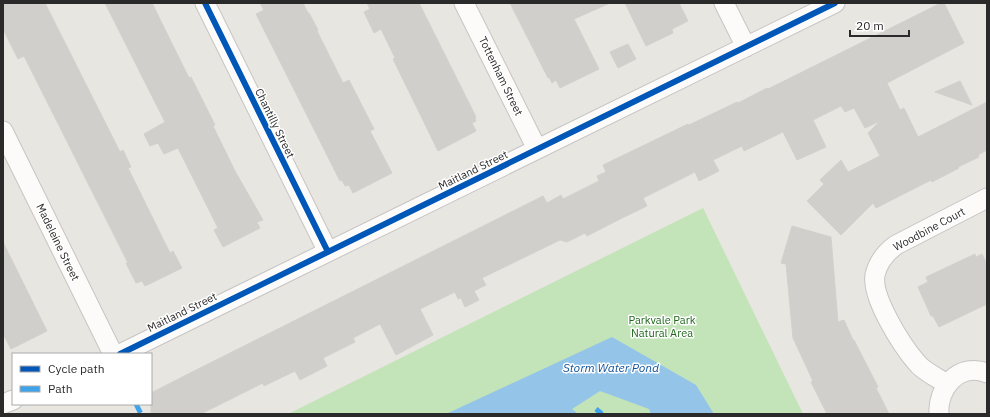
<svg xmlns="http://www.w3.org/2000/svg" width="990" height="417" viewBox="0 0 990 417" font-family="'IBM Plex Sans',sans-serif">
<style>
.green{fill:#c3e3b9}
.water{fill:#94c4e8}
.building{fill:#d1cfcb;stroke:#d3d1cc}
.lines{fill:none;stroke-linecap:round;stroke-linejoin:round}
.street-casing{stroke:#c6c5c5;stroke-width:21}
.street{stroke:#fcfbfa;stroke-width:19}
.quiet{stroke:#3ea3eb;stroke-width:5;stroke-dasharray:10 5;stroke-linecap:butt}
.cycleway-casing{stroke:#fff;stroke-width:8}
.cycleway{stroke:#0057b8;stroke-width:6}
.labels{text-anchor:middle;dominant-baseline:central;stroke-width:3;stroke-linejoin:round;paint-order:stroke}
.street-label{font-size:11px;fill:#2a2a2a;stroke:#fff}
.park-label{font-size:11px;fill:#1e651b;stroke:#fff}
.water-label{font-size:12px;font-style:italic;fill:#105298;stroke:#fff}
</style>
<rect width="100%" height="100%" fill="#e8e6e0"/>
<path class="green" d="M703,208L803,414H288Z"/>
<path class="water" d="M612,337L696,385L714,414H651L649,409L600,391L572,409L578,414H446Z"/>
<path class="building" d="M3,3H45L120,152L123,150L131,167L128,168L170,253L173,251L182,268L145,286L142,281L136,283L126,263H128L24,56L18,59L3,29Z
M105,3H152L189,78L191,77L215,125L213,126L235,171L263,220L257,222L260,228L223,247L214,230L218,228L178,148L164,154L158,143L150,146L144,134L165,122Z
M260,3H303L308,13H309L318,30L317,31L343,83L349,80L374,129L370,131L392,173L353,193L349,185L345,186L342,180L340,181L256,14L264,10Z
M367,3H419L476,117L475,118L476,121L472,123L476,131L438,151L393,59L395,58L381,29L374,33L364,12L370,9Z
M510,3H610L574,19L599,69L560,88L556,80L552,83L549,77L548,78Z
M625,3H679L688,21L672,29L673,33L646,46Z
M941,3H944L964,43L887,83L900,110L904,108L918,137L987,102V150L978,155L979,157L958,167L959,168L932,182L931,180L876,208L873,203L841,235L807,201L824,184L820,180L841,160L848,172L880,156L868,133L880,121L865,128L854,108L845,112L841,106L813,120L826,147L797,160L783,132L744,151L742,146L713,160L719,171L699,181L695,172L643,198L647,206L622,218L587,236L585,233L567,242L560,240L482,278L486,285L474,291L479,300L465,307L461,298L458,299L455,292L420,309L433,335L396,355L380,324L353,338L355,342L323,358L327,366L300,380L295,371L264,386L263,383L201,414H151V393L200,368L543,196L547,203L561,195L563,199L599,181L597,176L606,172L603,165L688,124L689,125L737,102L738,103L767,88L768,89Z
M628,44L636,59L618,68L610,52Z
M960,81L972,105L935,92Z
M792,226L831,237L838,322L844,320L853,340H854L878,387L876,388L889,414H827L811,382L813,381L793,338L786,264L781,263Z
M3,242L47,331L11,349L3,334Z
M975,254L976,257L982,254L987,264V304L939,327L933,316H931L918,287L928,282L926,277Z"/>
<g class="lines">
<g class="street-casing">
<path id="street" d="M205,3L328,252
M464,3L537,149
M724,3L746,47
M3,131L113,354
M120,354L835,3
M947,384C938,378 923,371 917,363C902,346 871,297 875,275C878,262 885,253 896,245L987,198
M3,404L13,400
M939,414C937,388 959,362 987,373"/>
</g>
<use href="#street" class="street"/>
<path class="quiet" d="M136,404L141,414
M596,409L602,414"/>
<g class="cycleway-casing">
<path id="cycleway" d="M205,3L328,252
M120,354L835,3"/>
</g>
<use href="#cycleway" class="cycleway"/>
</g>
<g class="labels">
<g class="street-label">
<text transform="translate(501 76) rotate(64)">Tottenham Street</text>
<text transform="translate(275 123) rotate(64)">Chantilly Street</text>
<text transform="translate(473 170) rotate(-26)">Maitland Street</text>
<text transform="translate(929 229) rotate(-28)">Woodbine Court</text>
<text transform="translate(58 242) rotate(64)">Madeleine Street</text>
<text transform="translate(182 312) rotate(-26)">Maitland Street</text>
</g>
<g class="park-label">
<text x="662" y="320">Parkvale Park<tspan x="662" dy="13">Natural Area</tspan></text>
</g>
<g class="water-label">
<text x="611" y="367">Storm Water Pond</text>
</g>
</g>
<rect width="990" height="417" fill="none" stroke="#2a2a2a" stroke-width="8"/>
<rect x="12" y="353" width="140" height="52" fill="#ffffff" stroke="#aaaaaa"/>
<rect x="20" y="366" width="20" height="6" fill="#0057b8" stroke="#aaaaaa"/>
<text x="48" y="373" font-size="12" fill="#2a2a2a">Cycle path</text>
<rect x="20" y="386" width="20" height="6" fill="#3ea3eb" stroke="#aaaaaa"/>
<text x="48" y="393" font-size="12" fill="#2a2a2a">Path</text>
<path d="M850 30v6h59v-6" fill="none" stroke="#2a2a2a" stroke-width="2"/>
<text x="856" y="30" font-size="12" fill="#2a2a2a" stroke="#ffffff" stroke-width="3" paint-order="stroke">20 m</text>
</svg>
